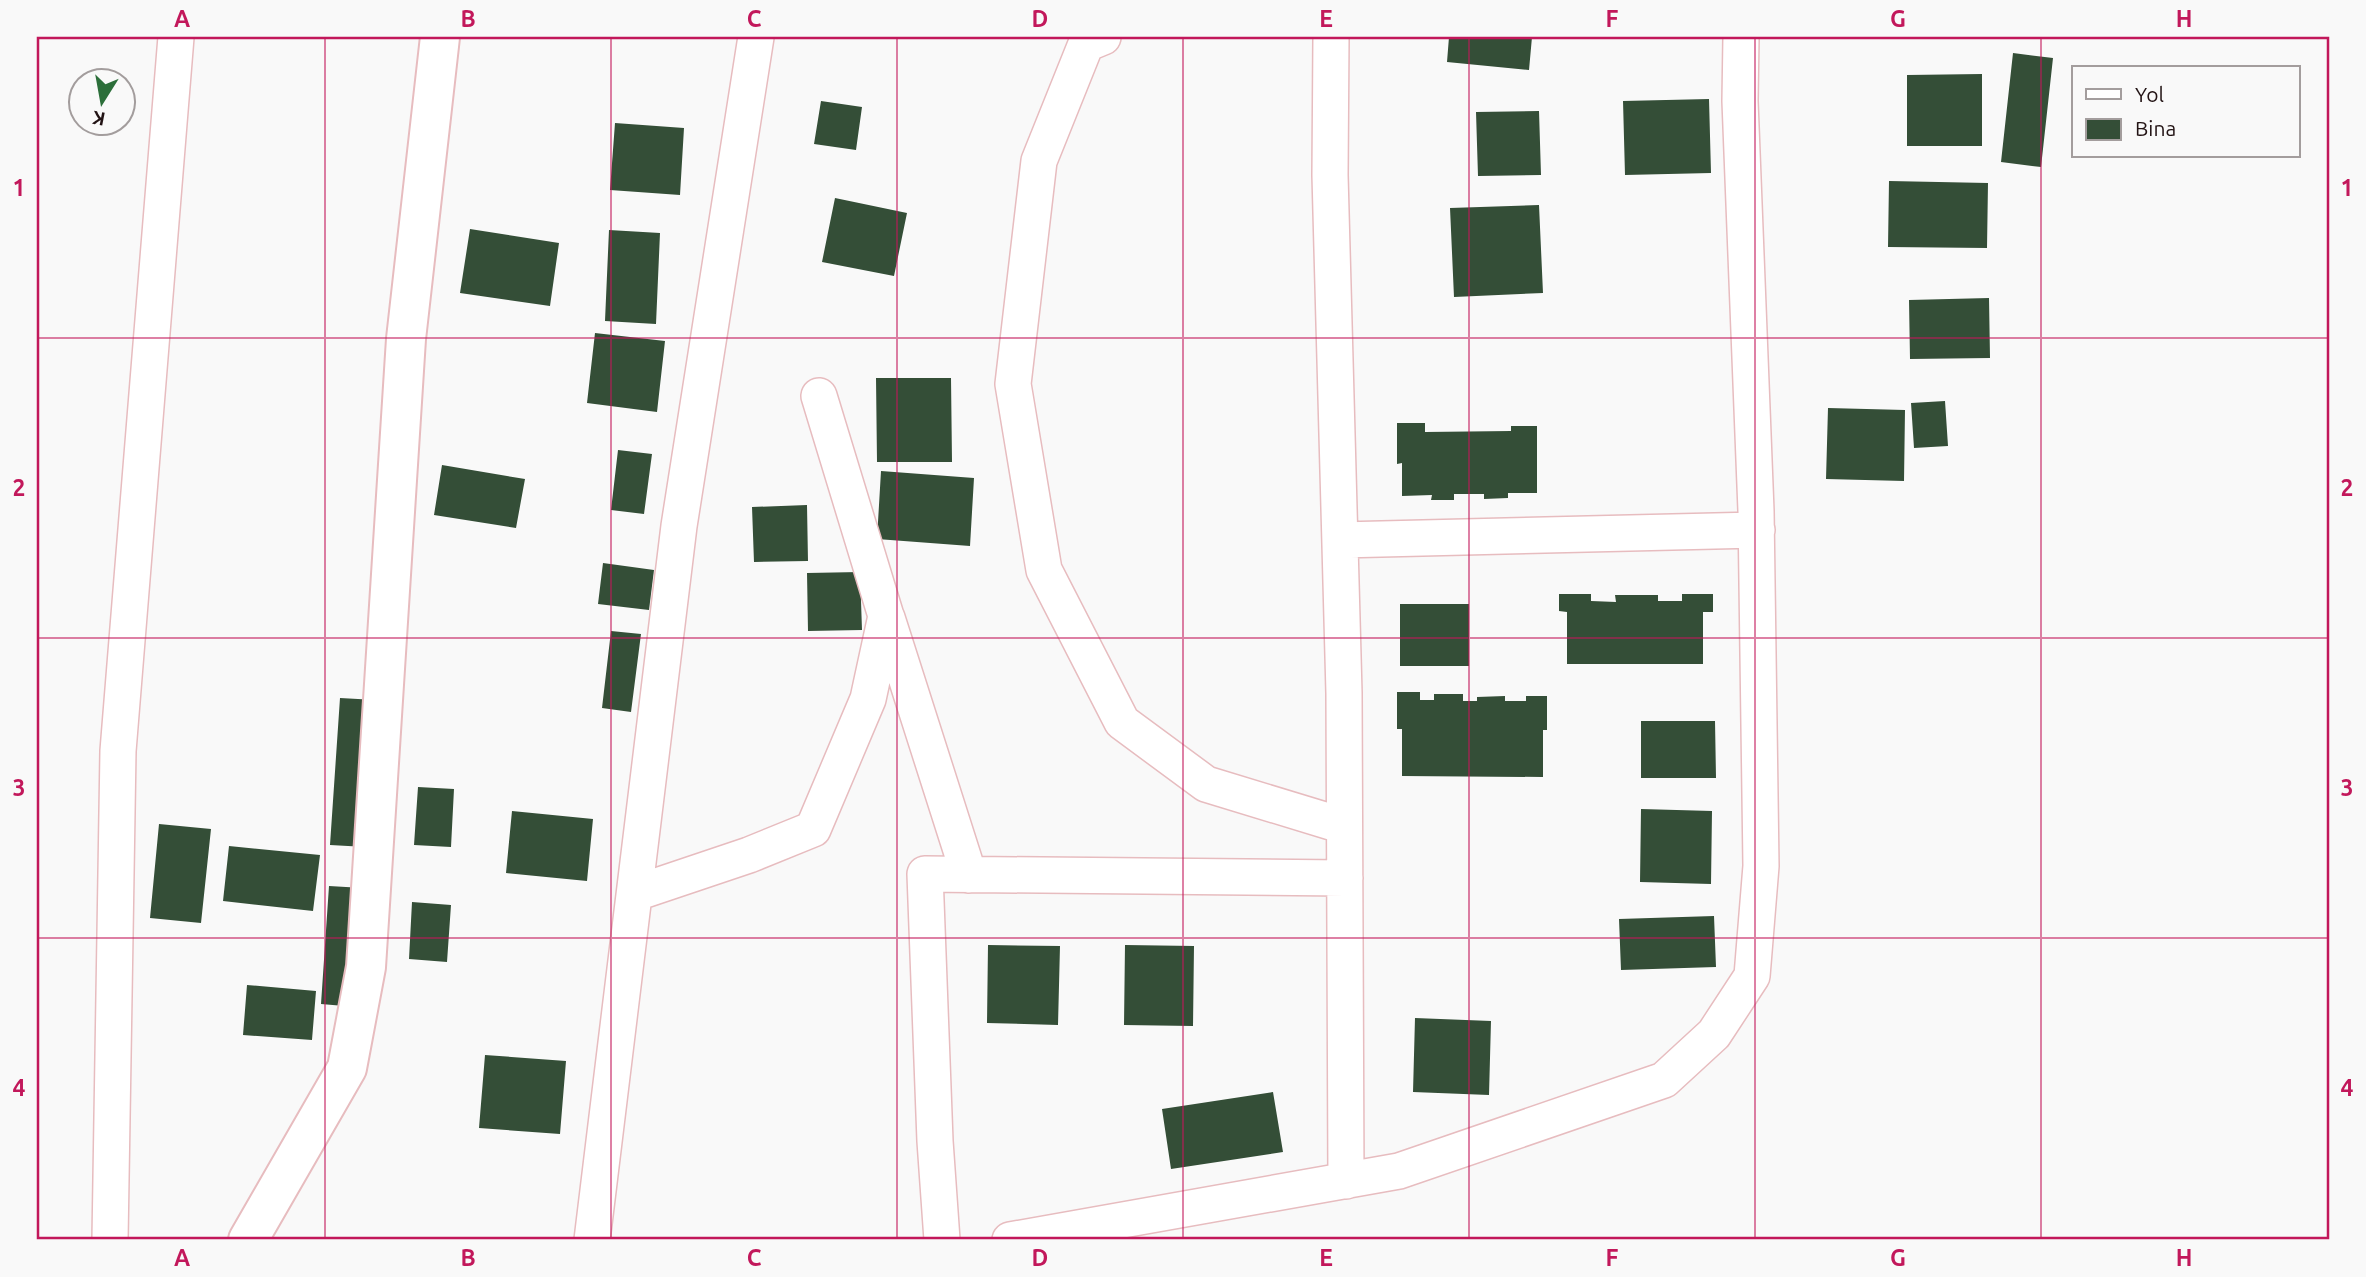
<svg xmlns="http://www.w3.org/2000/svg" width="2366" height="1277" viewBox="0 0 2366 1277" font-family="Ubuntu,sans-serif">
<style>
.building{fill:#344e37}
.lines{fill:none;stroke-linecap:round;stroke-linejoin:round}
.street-casing{stroke:#e7bcbf;stroke-width:38}
.secondary-casing{stroke:#e7bcbf;stroke-width:42}
.street{stroke:#fff;stroke-width:35}
.secondary{stroke:#fff;stroke-width:38}
.grid{fill:none;stroke:#c2185b;stroke-width:2;stroke-opacity:0.55}
.neatline{fill:none;stroke:#c2185b;stroke-width:2.5}
.grid-label{font-size:23px;text-anchor:middle;font-weight:bold;fill:#c2185b}
</style>
<rect width="100%" height="100%" fill="#f9f9f9"/>
<path class="building" d="M1449,37H1532L1529,70L1447,62Z
M2013,53L2053,58L2041,167L2001,162Z
M1982,74V146H1907V75Z
M1709,99L1711,173L1625,175L1623,101Z
M821,101L862,107L856,150L814,144Z
M1539,111L1541,175L1478,176L1476,112Z
M615,123L684,128L680,195L610,190Z
M1889,181L1988,183L1987,248L1888,247Z
M835,198L907,213L894,276L822,262Z
M1539,205L1543,293L1454,297L1450,208Z
M470,229L559,243L550,306L460,293Z
M609,230L660,233L656,324L605,321Z
M1989,298L1990,358L1910,359L1909,300Z
M595,333L665,341L657,412L587,403Z
M876,378H951L952,462H877Z
M1945,401L1948,446L1914,448L1911,403Z
M1828,408L1905,410L1904,481L1826,479Z
M1397,423H1425V432L1511,431V426H1537V493H1508V498L1484,499V494H1454V500H1431L1432,495L1402,496V463L1397,464Z
M618,450L652,454L644,514L611,510Z
M442,465L525,479L516,528L434,515Z
M881,471L974,478L970,546L877,539Z
M807,505L808,561L754,562L752,507Z
M603,563L654,570L649,610L598,604Z
M860,572L862,630L808,631L807,573Z
M1559,594H1591V601L1616,602L1615,595H1658V601H1682V594H1713V612H1703V664H1567V612L1559,611Z
M1400,604H1469V666H1400Z
M611,631L641,634L631,712L602,708Z
M1397,692H1420V700H1434V694H1463V701H1477V697L1505,696V701H1526V696H1547V730H1543V777L1402,776V729H1397Z
M340,698L376,700L366,847L330,845Z
M1641,721H1715L1716,778H1641Z
M418,787L454,789L451,847L414,845Z
M1641,809L1712,811L1711,884L1640,882Z
M512,811L593,819L587,881L506,873Z
M159,824L211,829L201,923L150,918Z
M229,846L320,855L313,911L223,901Z
M329,886L363,888L356,1007L321,1004Z
M412,902L451,905L447,962L409,959Z
M1714,916L1716,967L1621,970L1619,919Z
M988,945L1060,946L1058,1025L987,1023Z
M1125,945L1194,946L1193,1026L1124,1025Z
M247,985L316,991L312,1040L243,1035Z
M1415,1018L1491,1021L1489,1095L1413,1092Z
M485,1055L566,1061L560,1134L479,1128Z
M1273,1092L1283,1152L1171,1169L1162,1109Z"/>
<g class="lines">
<g class="street-casing">
<path id="street" d="M1103,37L1086,44L1039,161L1013,384L1044,570L1122,722L1206,784L1344,826
M1331,37L1330,175L1344,693L1346,1181
M1340,540L1757,530
M887,618L969,875
M636,893L749,855L813,829L868,699L886,616L819,396
M110,1240L118,751L176,37
M592,1240L679,526L756,37
M942,1240L935,1141L925,874L1345,878
M1010,1240L1399,1171L1664,1080L1714,1034L1752,976L1761,866L1756,511L1740,101L1741,37"/>
</g>
<g class="secondary-casing">
<path id="secondary" d="M248,1240L347,1068L366,967L406,339L440,37"/>
</g>
<use href="#street" class="street"/>
<use href="#secondary" class="secondary"/>
</g>
<path class="grid" d="M325,37V1240M611,37V1240M897,37V1240M1183,37V1240M1469,37V1240M1755,37V1240M2041,37V1240M37,338H2329M37,638H2329M37,938H2329"/>
<rect width="2366" height="1277" fill="none" stroke="#f9f9f9" stroke-width="77"/>
<rect x="2072" y="66" width="228" height="91" fill="#f9f9f9" stroke="#a39d9d" stroke-width="2"/>
<rect x="2086" y="89" width="35" height="10" fill="#ffffff" stroke="#a39d9d" stroke-width="2"/>
<text x="2135" y="102" font-size="21" fill="#221314">Yol</text>
<rect x="2086" y="119" width="35" height="21" fill="#344e37" stroke="#a39d9d" stroke-width="2"/>
<text x="2135" y="136" font-size="21" fill="#221314">Bina</text>
<g transform="translate(102 102) rotate(191)"><circle r="33" fill="#f9f9f9" stroke="#a39d9d" stroke-width="2"/>
<path d="M0-5L12 26L0 18L-12 26Z" fill="#2c6f3a"/>
<text y="-10" font-size="19" font-weight="bold" text-anchor="middle" fill="#221314">K</text>
</g>
<rect x="38" y="38" width="2290" height="1200" class="neatline"/>
<g class="grid-label">
<text x="182" y="27">A</text>
<text x="468" y="27">B</text>
<text x="754" y="27">C</text>
<text x="1040" y="27">D</text>
<text x="1326" y="27">E</text>
<text x="1612" y="27">F</text>
<text x="1898" y="27">G</text>
<text x="2184" y="27">H</text>
<text x="19" y="196">1</text>
<text x="2347" y="196">1</text>
<text x="19" y="496">2</text>
<text x="2347" y="496">2</text>
<text x="19" y="796">3</text>
<text x="2347" y="796">3</text>
<text x="19" y="1096">4</text>
<text x="2347" y="1096">4</text>
<text x="182" y="1266">A</text>
<text x="468" y="1266">B</text>
<text x="754" y="1266">C</text>
<text x="1040" y="1266">D</text>
<text x="1326" y="1266">E</text>
<text x="1612" y="1266">F</text>
<text x="1898" y="1266">G</text>
<text x="2184" y="1266">H</text>
</g>
</svg>
